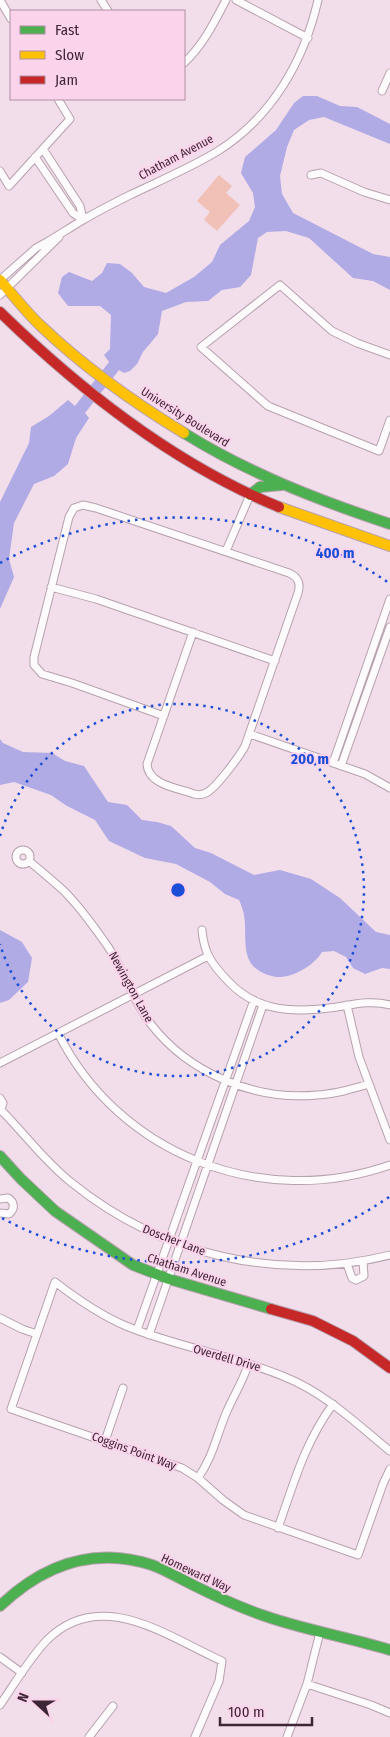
<svg xmlns="http://www.w3.org/2000/svg" width="390" height="1737" viewBox="0 0 390 1737" font-family="'Fira Sans Condensed',sans-serif">
<style>
.green{fill:#f1c0b7}
.water{fill:#b0aae5}
.lines{fill:none;stroke-linecap:round;stroke-linejoin:round}
.street-casing{stroke:#b6a1ae;stroke-width:9}
.fast-casing{stroke:#b6a1ae;stroke-width:12}
.slow-casing{stroke:#b6a1ae;stroke-width:12}
.jam-casing{stroke:#b6a1ae;stroke-width:12}
.street{stroke:#fdfafc;stroke-width:7}
.fast{stroke:#4caf50;stroke-width:10}
.slow{stroke:#ffc107;stroke-width:10}
.jam{stroke:#c62828;stroke-width:10}
.ring{fill:none;stroke:#1d4ed8;stroke-width:2.5;stroke-dasharray:2.5 5}
.labels{text-anchor:middle;dominant-baseline:central;stroke-width:4;stroke-linejoin:round;paint-order:stroke}
.street-label{font-size:12px;fill:#3f2636;stroke:#fbd4eb}
.centre{fill:#1d4ed8;stroke:#fbd4eb;stroke-width:2.5}
.ring-label{font-size:15px;text-anchor:middle;font-weight:bold;fill:#1d4ed8;stroke:#fbd4eb;stroke-width:4;stroke-linejoin:round;paint-order:stroke}
</style>
<rect width="100%" height="100%" fill="#f2ddea"/>
<path class="green" d="M219,175L232,186L226,193L240,205L217,231L204,220L210,212L197,201Z"/>
<path class="water" d="M303,96H317L340,106L357,107L390,124V144L324,117L309,120L294,130L287,147L280,176L282,194L293,213L373,254L390,257V290L373,281L353,278L309,238L286,231L267,232L258,238L251,275L240,287L222,290L208,301L186,302L162,311L158,334L143,352L137,364L130,371L124,373L119,370L85,413L89,418L76,438L68,464L54,476L34,484L14,523L9,559L14,577L0,609V502L29,443L31,427L49,416L68,400L75,406L109,362L104,355L110,349L111,315L100,306H68L58,293L62,277L69,272L92,281L102,273L107,263L120,264L132,273L144,287L166,293L194,277L212,262L220,245L249,221L255,207L253,193L241,173L245,157L276,130L294,103Z
M0,739L3,743L23,752L52,753L65,761L84,766L108,802L127,805L142,820L157,822L171,826L195,848L211,853L254,875L280,870L311,879L340,898L376,932L390,935V969L382,968L365,974L353,968L346,957L334,951L322,952C316,963 298,974 287,976C279,978 275,977 268,975C238,965 248,939 244,915C243,910 241,904 239,900L225,894L210,882L176,864L145,858L109,841L95,820L67,806L51,795L14,782L0,785Z
M0,930L22,942L32,958L28,982L9,1000L0,1003Z"/>
<g class="lines">
<g class="street-casing">
<path id="street" d="M0,0L11,19
M101,0L108,11
M236,0L308,38
M184,63C203,45 214,23 226,0
M382,91L390,73
M43,149L80,206L83,220
M35,157L73,213L83,220
M0,171L9,186L70,119L58,99
M311,175L321,173L364,192L390,200
M0,280L36,248L47,242C59,235 71,227 83,220C98,211 114,203 130,195C159,181 190,168 218,151C272,117 304,61 318,0
M0,295L59,237
M390,355L357,343L332,331L280,285L201,347L268,406L379,451L390,420
M226,551L250,495
M51,587L96,599L275,661
M164,716L72,683L42,674L34,665V657L69,517L74,508L83,505L96,508L289,573C298,577 301,583 298,593L245,746C239,757 216,788 206,793C202,795 198,795 194,794C178,788 148,785 147,764L193,632
M250,734L365,774L390,788
M333,763L390,599
M341,766L390,627
M16 857a7 7 0 1 1 14 0a7 7 0 1 1-14 0Z
M29,861C41,871 53,881 64,891C79,906 92,924 104,941C123,966 131,998 150,1023C188,1073 255,1101 317,1095C335,1094 352,1089 369,1084
M202,930C204,953 211,963 227,980C257,1013 295,1013 337,1007C355,1004 372,1000 390,1005
M347,1005L359,1057L390,1140
M58,1033C119,1155 262,1210 390,1165
M0,1063L208,956
M0,1098L3,1103L0,1111
M1,1110C25,1134 45,1162 72,1183C161,1255 279,1283 390,1255
M0,1199L8,1198C15,1202 15,1209 9,1214L0,1213
M347,1264L352,1278L356,1280L364,1276L363,1261
M0,1318L22,1329L37,1334
M137,1330L254,1000
M149,1335L263,1005
M105,1441L123,1388
M390,1451C357,1424 325,1393 285,1377C233,1355 177,1347 126,1326C100,1315 77,1299 55,1282L11,1409L182,1468L198,1478L223,1500L244,1515L358,1555L383,1484L390,1469
M198,1478C213,1457 217,1434 227,1411C234,1395 243,1381 248,1365
M278,1528C294,1483 304,1444 333,1404
M0,1657L22,1673
M307,1684L371,1705L390,1713
M0,1705C15,1683 29,1659 47,1640C101,1586 168,1637 222,1661L219,1681L195,1737
M89,1737L113,1706
M287,1737L307,1684L320,1632"/>
</g>
<g class="fast-casing">
<path id="fast" d="M184,433C248,473 318,500 390,524
M250,495L260,487L282,485
M0,1156L21,1179L55,1211L133,1265L169,1279L271,1309
M0,1606C43,1565 93,1546 152,1565C166,1570 179,1578 193,1585C215,1596 239,1607 262,1615C304,1630 348,1637 390,1650"/>
</g>
<g class="slow-casing">
<path id="slow" d="M0,280C13,295 26,312 41,326C84,367 133,402 184,433
M279,507L390,546"/>
</g>
<g class="jam-casing">
<path id="jam" d="M0,312C81,391 174,464 279,507
M271,1309L313,1321L353,1341L390,1368"/>
</g>
<use href="#street" class="street"/>
<use href="#fast" class="fast"/>
<use href="#slow" class="slow"/>
<use href="#jam" class="jam"/>
</g>
<g class="ring">
<path d="M0 836A186 186 0 1 1 0 944"/>
<path d="M389 1197A372 372 0 0 1 0 1217M0 563A372 372 0 0 1 389 583"/>
</g>
<g class="labels">
<g class="street-label">
<text transform="translate(176 157) rotate(-28)">Chatham Avenue</text>
<text transform="translate(185 417) rotate(32)">University Boulevard</text>
<text transform="translate(131 987) rotate(61)">Newington Lane</text>
<text transform="translate(174 1240) rotate(21)">Doscher Lane</text>
<text transform="translate(187 1270) rotate(18)">Chatham Avenue</text>
<text transform="translate(227 1358) rotate(16)">Overdell Drive</text>
<text transform="translate(134 1451) rotate(20)">Coggins Point Way</text>
<text transform="translate(196 1573) rotate(25)">Homeward Way</text>
</g>
</g>
<circle cx="178" cy="890" r="8" class="centre"/>
<g class="ring-label">
<text x="335" y="558">400 m</text>
<text x="310" y="764">200 m</text>
</g>
<rect x="10" y="10" width="175" height="90" fill="#fbd4eb" stroke="#b08ea3"/>
<rect x="20" y="26" width="25" height="8" fill="#4caf50" stroke="#b08ea3"/>
<text x="55" y="35" font-size="15" fill="#3f2636">Fast</text>
<rect x="20" y="51" width="25" height="8" fill="#ffc107" stroke="#b08ea3"/>
<text x="55" y="60" font-size="15" fill="#3f2636">Slow</text>
<rect x="20" y="76" width="25" height="8" fill="#c62828" stroke="#b08ea3"/>
<text x="55" y="85" font-size="15" fill="#3f2636">Jam</text>
<g transform="translate(35 1702) rotate(291)" stroke="#fbd4eb" stroke-width="4" paint-order="stroke">
<path d="M0-4L9 19L0 12L-9 19Z" fill="#3f2636"/>
<text y="-8" font-size="14" font-weight="bold" text-anchor="middle" fill="#3f2636">N</text>
</g>
<path d="M220 1717v8h92v-8" fill="none" stroke="#3f2636" stroke-width="2.5"/>
<text x="228" y="1717" font-size="15" fill="#3f2636" stroke="#fbd4eb" stroke-width="4" paint-order="stroke">100 m</text>
</svg>
